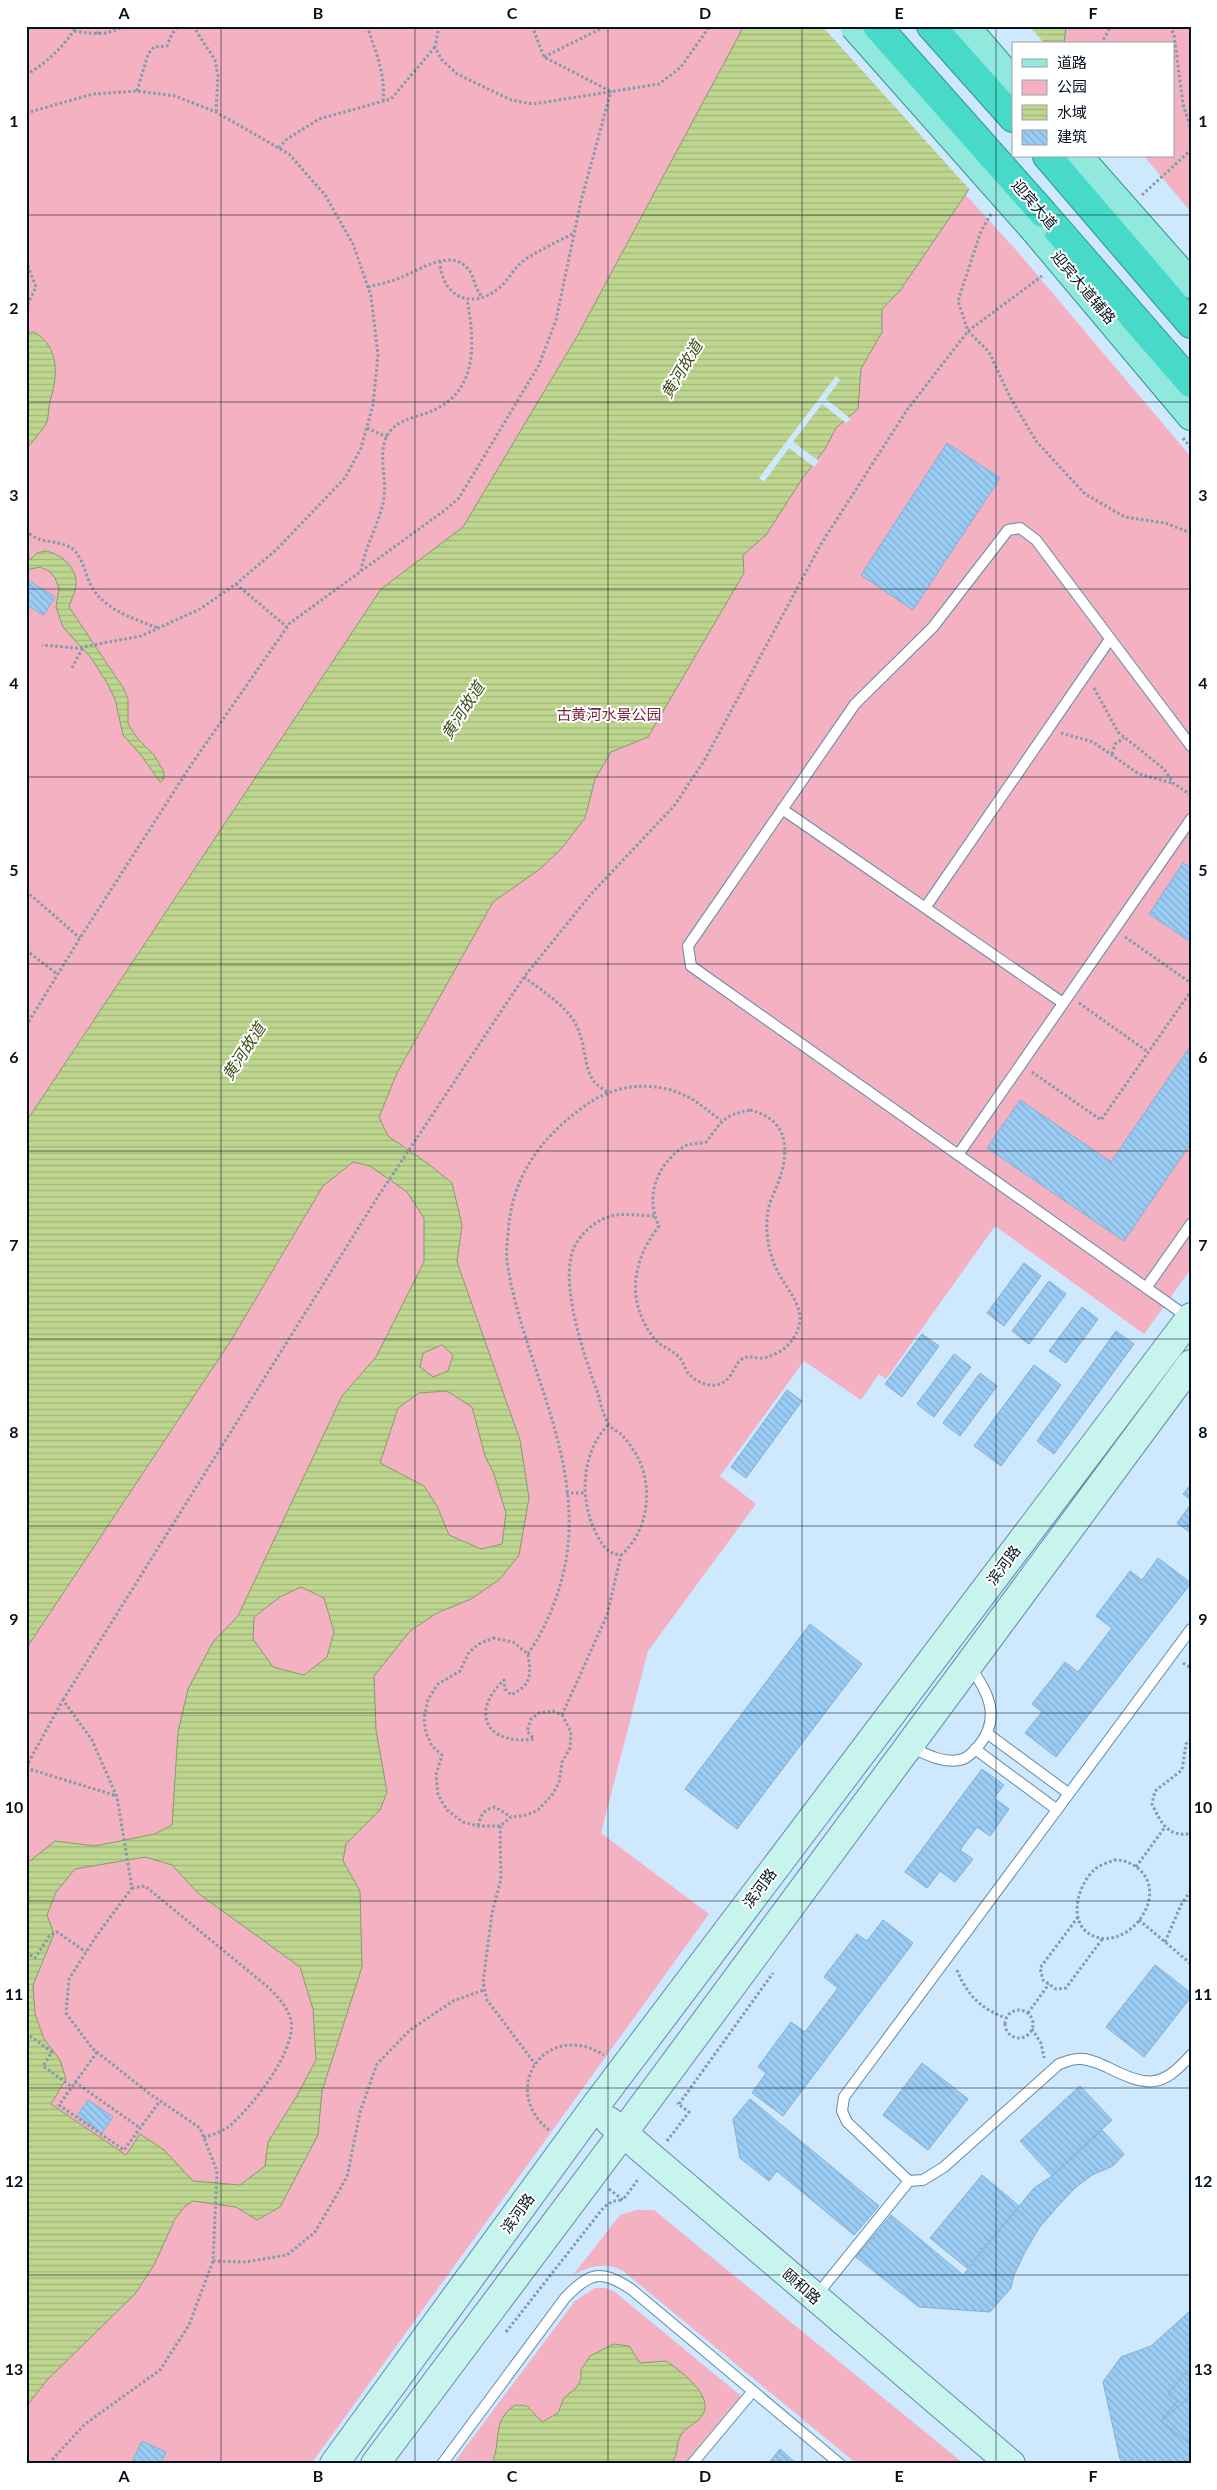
<svg xmlns="http://www.w3.org/2000/svg" width="1217" height="2490" viewBox="0 0 1217 2490" font-family="Lato,'Noto Sans SC',sans-serif">
<style>
.green{fill:#f3b1c1}
.water{fill:url(#water-rules);stroke:#869c6d;fill-rule:evenodd}
.pier{fill:#cee8fe}
.building{fill:url(#building-back-hatch);stroke:#85afd1}
.lines{fill:none;stroke-linecap:round;stroke-linejoin:round}
.lane-casing{stroke:#618aab;stroke-width:12}
.secondary-casing{stroke:#618aab;stroke-width:30}
.primary-casing{stroke:#30948d;stroke-width:30}
.highway-casing{stroke:#30948d;stroke-width:30}
.path{stroke:#8399ac;stroke-width:3;stroke-dasharray:2.5 2.5;stroke-linecap:butt}
.lane{stroke:#fff;stroke-width:10}
.secondary{stroke:#c8f4ee;stroke-width:28}
.primary{stroke:#91e9de;stroke-width:28}
.highway{stroke:#47dac8;stroke-width:28}
.primary-bridge-casing{stroke:#30948d;stroke-width:30;stroke-linecap:butt}
.highway-bridge-casing{stroke:#30948d;stroke-width:30;stroke-linecap:butt}
.primary-bridge{stroke:#91e9de;stroke-width:28}
.highway-bridge{stroke:#47dac8;stroke-width:28}
.grid{fill:none;stroke:#04131f;stroke-width:1;stroke-opacity:0.55}
.labels{text-anchor:middle;dominant-baseline:central;stroke-width:4;stroke-linejoin:round;paint-order:stroke}
.street-label{font-size:15px;fill:#04131f;stroke:#fff}
.park-label{font-size:15px;fill:#771d3e;stroke:#fff}
.water-label{font-size:16px;font-style:italic;fill:#3e4c1a;stroke:#fff}
.neatline{fill:none;stroke:#04131f;stroke-width:2}
.grid-label{font-size:16px;text-anchor:middle;font-weight:bold;fill:#04131f}
</style>
<defs>
<pattern id="water-rules" width="6" height="5" patternUnits="userSpaceOnUse" patternTransform="scale(1.25)"><rect width="6" height="5" fill="#bed68f"/><path d="M0 2.5h6" fill="none" stroke="#a2b77b"/></pattern>
<pattern id="building-back-hatch" width="6" height="6" patternUnits="userSpaceOnUse" patternTransform="scale(1.25)"><rect width="6" height="6" fill="#9accf4"/><path d="M-1 5l2 2M0 0l6 6M5-1l2 2" fill="none" stroke="#83aed1"/></pattern>
</defs>
<rect width="100%" height="100%" fill="#cee8fe"/>
<path class="green" d="M26,26H811L1017,251L1191,457V1269L1144,1334L995,1226L886,1379L879,1374L861,1400L804,1361L720,1476L756,1504L648,1651L601,1833L709,1914L311,2464H26Z
M1026,26H1191V212L1144,156H1173V44H1042Z
M636,2210H654L964,2464H857L623,2271C605,2261 591,2266 574,2274L620,2215Z
M595,2288H605L615,2292L741,2396L684,2464H453L575,2301Z"/>
<path class="water" d="M744,26H1066L1064,44H1013V125L899,292L882,309V332L861,369L858,409L836,428L825,449L802,479L766,535L743,555L744,573L648,737L611,752L595,779L585,818L562,848L540,869L493,902L397,1073L379,1117L388,1136L427,1163L452,1183L462,1225L457,1262L520,1440L529,1498L519,1555L500,1579L471,1599L437,1613L410,1631L374,1676L376,1730L387,1792L380,1810L346,1844L343,1861L360,1891L362,1967L322,2091L318,2135L280,2207L257,2220L236,2207L193,2201L185,2206L175,2219L154,2265L135,2294L47,2380L26,2407V1864L55,1841L95,1846L155,1834L172,1825L178,1732L188,1689L213,1642L238,1616L342,1396L376,1357L424,1262V1218L407,1192L370,1166L353,1162L323,1186L230,1342L26,1649V1122L381,589L463,527L579,333ZM442,1345L453,1355L448,1371L433,1377L420,1367L423,1353ZM447,1391L472,1407L485,1456L494,1474L506,1513L502,1544L481,1549L449,1535L437,1506L424,1486L380,1463L398,1408L419,1393ZM301,1587L324,1598L334,1632L327,1657L304,1675L273,1667L253,1639L254,1617L280,1597ZM145,1857L172,1865L199,1894L300,1967L313,2009L316,2060L298,2094L268,2142L265,2166L240,2185L193,2181L164,2150L140,2134L126,2155L51,2104L66,2079L60,2060L44,2039L35,2014L33,1985L54,1934L47,1915L56,1892L75,1869Z
M34,332C60,347 58,376 50,401C48,409 49,418 46,424C40,433 33,441 26,449V333Z
M45,551C60,553 77,567 76,584C76,591 71,600 69,607L124,689L128,699V724L138,739L154,755L164,772L163,780L160,782L141,755L123,735L115,699L107,683L92,659L63,627L56,607L59,588L55,578L49,571L40,567L26,570V558L31,559L37,553Z
M614,2344L629,2346L640,2363L666,2361C680,2370 714,2396 703,2414C698,2424 686,2426 681,2435C675,2445 680,2451 671,2464H492C502,2438 491,2422 515,2405L527,2406L542,2422L558,2413L564,2398L577,2387L581,2379V2370L590,2356Z"/>
<path class="pier" d="M822,26H1029L1045,44H1013V129L970,190Z
M836,376L840,380L826,399L851,419L846,423L822,404L793,442L819,461L814,467L789,448L764,482L759,478Z"/>
<path class="building" d="M947,443L1000,478L913,610L861,575Z
M26,579L55,597L44,615L26,605Z
M1183,863L1191,868V942L1149,914Z
M1191,1045V1143L1124,1241L987,1148L1020,1100L1111,1162Z
M1024,1263L1041,1276L1004,1326L987,1313Z
M1049,1281L1066,1294L1029,1344L1012,1331Z
M1082,1307L1098,1319L1066,1363L1049,1351Z
M1116,1331L1134,1344L1054,1454L1037,1441Z
M922,1334L939,1346L902,1397L885,1384Z
M954,1354L971,1367L934,1417L917,1404Z
M1034,1365L1061,1385L1001,1466L974,1446Z
M980,1373L997,1386L960,1436L943,1423Z
M787,1390L802,1401L746,1478L731,1467Z
M1191,1484V1500L1183,1494Z
M1191,1504V1533L1177,1523Z
M1158,1558L1191,1583L1056,1757L1025,1733L1042,1712L1032,1704L1065,1662L1078,1672L1112,1628L1096,1616L1130,1571L1142,1580Z
M810,1624L862,1664L737,1829L685,1789Z
M982,1769L1004,1785L994,1798L1009,1809L990,1836L977,1827L960,1850L973,1859L955,1882L940,1871L927,1888L905,1872Z
M883,1920L913,1943L783,2116L752,2093L766,2073L758,2067L791,2022L805,2032L838,1988L824,1977L857,1934L867,1941Z
M1155,1965L1191,1993V1997L1144,2057L1106,2027Z
M922,2063L968,2099L928,2150L883,2115Z
M1080,2086L1112,2120L1052,2176L1020,2141Z
M750,2099L879,2206L854,2235L777,2171L769,2181L740,2158L733,2119Z
M88,2100L113,2117L102,2133L77,2116Z
M1102,2130L1124,2154L1113,2166L1092,2175L1075,2188L1058,2206L1039,2228L1025,2252L1014,2275L1011,2288L990,2312L919,2307L856,2257L891,2215L963,2275L1034,2188L1052,2176Z
M982,2175L1019,2206L967,2268L930,2238Z
M1191,2310V2396L1161,2421L1191,2445V2464H1125L1120,2459L1103,2382L1121,2357L1151,2346Z
M1185,2373L1191,2378V2445L1161,2421L1177,2401L1168,2394Z
M142,2441L166,2452L160,2464H131Z
M780,2449L797,2464H768Z"/>
<g class="lines">
<g class="lane-casing">
<path id="lane" d="M782,809L1063,1003
M925,908L1110,639
M958,1155L1191,819
M1146,1288L1191,1224
M1189,1318L691,966L688,946L855,704L933,627L1008,530L1020,528L1036,540L1191,746
M988,1734L1068,1793
M911,1747C925,1754 946,1765 963,1759C969,1757 976,1749 980,1744C1001,1717 988,1691 970,1667
M975,1749L1056,1809
M909,2181L847,2122L842,2111L844,2097L1191,1629
M816,2296L909,2181L923,2180L944,2167L1059,2064C1065,2062 1072,2059 1078,2059C1088,2058 1098,2063 1107,2067C1147,2087 1161,2089 1191,2055
M442,2464L565,2298C590,2272 601,2269 631,2289L840,2464
M692,2464L753,2391"/>
</g>
<g class="secondary-casing">
<path id="secondary" d="M609,2121L1011,2464
M334,2464L593,2109L1191,1317
M375,2464L623,2133L1191,1364"/>
</g>
<g class="primary-casing">
<path id="primary" d="M965,26L1013,82
M1078,156L1191,284
M1033,228L1191,416"/>
</g>
<g class="highway-casing">
<path id="highway" d="M931,26L1013,118
M1047,156L1191,324
M1043,213L1191,383"/>
</g>
<path class="path" d="M193,26L215,60L218,76L216,111
M367,26C375,51 386,74 383,101
M439,26L435,47L441,59L457,74L511,100L533,104L659,84L680,68L710,26
M532,26L544,57L610,91
M1170,26L1174,35L1183,104L1191,129
M74,31C93,34 107,36 124,26
M98,34L99,26
M1101,44L1111,26
M544,57L606,26
M26,75C48,62 63,47 77,26
M137,91L148,54L154,47L167,46L172,34L178,26
M26,113L93,94L137,91L175,96L216,112L289,154L325,195L353,244L371,296L378,355L373,405L361,448L345,478L276,550L236,584L200,609L141,636L77,648L42,645
M279,148L287,139L319,119L391,99L435,47
M1142,195L1191,150
M991,214L981,231L958,301L968,331L989,352L1010,397L1036,441L1085,494L1125,517L1165,523L1191,533
M26,261L36,287L26,308
M440,261C441,295 470,311 498,289C508,281 513,269 523,261C539,250 557,242 574,233
M368,287C379,284 391,282 402,277C420,270 452,247 469,270C474,276 474,287 482,297
M367,428L387,437
M1183,438L1191,448
M26,530C38,546 62,538 75,551C84,561 86,578 93,589C107,611 135,619 158,628
M361,571C365,545 380,523 384,498C387,477 377,453 388,434C397,420 413,418 427,413C479,394 475,344 467,299
M236,584L287,627
M72,668L83,647
M1094,688L1118,732L1164,769L1173,783L1191,795
M1061,733L1093,742L1139,774L1172,783
M1112,754L1115,744L1124,738
M26,891L80,938
M1125,937L1191,983
M26,950L57,974
M524,977C541,990 562,1003 574,1021C586,1041 583,1064 593,1080C596,1085 603,1089 608,1093
M1079,1003L1148,1052
M26,1026L80,938L191,765L290,623L445,510L459,498L539,365L556,320L581,201L611,91
M1032,1072L1101,1120L1191,991
M750,1110C795,1121 789,1160 773,1195C763,1216 766,1247 776,1268C788,1294 814,1312 790,1343C785,1350 768,1359 760,1358C753,1358 749,1355 742,1359C733,1365 734,1378 720,1384C710,1388 696,1382 689,1374C685,1370 684,1363 680,1358C672,1349 660,1347 653,1337C626,1300 632,1261 659,1226C645,1197 656,1166 683,1147C688,1143 699,1144 706,1142C723,1121 721,1116 750,1110Z
M608,1425C580,1454 579,1503 598,1537C603,1547 609,1554 621,1555C649,1531 654,1486 636,1454C632,1448 627,1440 622,1435C618,1431 611,1429 608,1423C603,1415 601,1404 598,1394C585,1357 563,1296 571,1257C574,1240 592,1222 608,1217C621,1212 641,1216 654,1216
M566,1493H585
M493,1638L513,1642L528,1654C531,1676 532,1684 511,1695L505,1689L504,1680C469,1713 487,1746 534,1739L527,1731L531,1719L539,1713L553,1711L562,1715L571,1732L570,1748L562,1762L559,1783L552,1795L538,1810L527,1815L511,1817L500,1826H478L463,1822L447,1810L438,1795L436,1775L442,1755L432,1746L426,1733L424,1719L428,1699L438,1684L460,1671L469,1652L479,1644Z
M528,1654C552,1619 568,1573 569,1530C572,1436 521,1353 507,1262C506,1253 507,1244 508,1235C511,1177 540,1138 586,1105C617,1083 657,1080 690,1098C701,1104 710,1113 721,1120
M1183,1663L1191,1668
M63,1700L379,1195L524,977L591,894L674,806L704,761L821,544L907,410L968,331L1042,276
M562,1715L607,1615L621,1555
M1191,1739L1186,1744L1182,1770L1155,1791L1152,1804C1160,1821 1168,1839 1191,1833
M26,1767L63,1700L92,1740L117,1797L132,1888L97,1935L69,1979L66,2013L92,2048L150,2094L200,2128L217,2171L213,2261L189,2325L160,2370L85,2424L48,2464
M26,1768L117,1796
M478,1826C481,1815 483,1810 495,1807L511,1817
M500,1826L501,1879L492,1913L483,1983L487,2000L535,2064
M1114,1860C1125,1860 1133,1863 1141,1871C1166,1897 1132,1944 1100,1938C1066,1931 1075,1888 1094,1870C1099,1865 1108,1863 1114,1860Z
M1136,1867L1165,1827
M132,1888L145,1886L268,1987C277,1996 286,2005 290,2017C301,2046 250,2110 228,2127C221,2132 211,2135 203,2138
M1078,1917L1040,1968L1043,1980L1056,1989L1066,1988L1103,1938
M1139,1920L1191,1964
M1165,1942L1181,1905L1191,1890
M26,1952L35,1958L50,1935L57,1932L86,1952
M957,1970C967,1995 981,2009 1006,2018
M1005 2024a14 14 0 1 1 28 0a14 14 0 1 1-28 0Z
M1028,2013L1049,1984
M1032,2029L1041,2043L1044,2058
M26,2033L52,2052L43,2066L72,2087
M97,2052L59,2105L124,2150L160,2101
M75,2082L140,2128
M679,2104L773,1973
M549,2130C498,2089 546,2019 604,2055
M667,2141L689,2112L677,2103
M609,2189L623,2200L639,2178
M213,2261L246,2262L287,2255L315,2232L347,2177L360,2112L377,2064L410,2030L453,2001L484,1990
M506,2332L604,2207L613,2201L622,2200"/>
<use href="#lane" class="lane"/>
<use href="#secondary" class="secondary"/>
<use href="#primary" class="primary"/>
<use href="#highway" class="highway"/>
<g class="primary-bridge-casing">
<path id="primary-bridge" d="M854,26L1033,228"/>
</g>
<g class="highway-bridge-casing">
<path id="highway-bridge" d="M877,26L1043,213"/>
</g>
<use href="#primary-bridge" class="primary-bridge"/>
<use href="#highway-bridge" class="highway-bridge"/>
</g>
<path class="grid" d="M221,26V2464M415,26V2464M608,26V2464M802,26V2464M996,26V2464M26,215H1191M26,402H1191M26,589H1191M26,777H1191M26,964H1191M26,1151H1191M26,1339H1191M26,1526H1191M26,1713H1191M26,1901H1191M26,2088H1191M26,2275H1191"/>
<g class="labels">
<g class="street-label">
<text transform="translate(1035 204) rotate(49)">迎宾大道</text>
<text transform="translate(1084 287) rotate(50)">迎宾大道辅路</text>
<text transform="translate(1003 1565) rotate(-53)">滨河路</text>
<text transform="translate(759 1888) rotate(-53)">滨河路</text>
<text transform="translate(517 2213) rotate(-54)">滨河路</text>
<text transform="translate(802 2286) rotate(41)">颐和路</text>
</g>
<g class="park-label">
<text x="609" y="714">古黄河水景公园</text>
</g>
<g class="water-label">
<text transform="translate(681 369) rotate(-59)">黄河故道</text>
<text transform="translate(462 710) rotate(-57)">黄河故道</text>
<text transform="translate(243 1051) rotate(-57)">黄河故道</text>
</g>
</g>
<rect width="1217" height="2490" fill="none" stroke="#ffffff" stroke-width="55"/>
<rect x="1012" y="42" width="162" height="115" fill="#ffffff" stroke="#9ba1a5"/>
<rect x="1022" y="59" width="25" height="8" fill="#91e9de" stroke="#9ba1a5"/>
<text x="1057" y="68" font-size="15" fill="#04131f">道路</text>
<rect x="1022" y="80" width="25" height="15" fill="#f3b1c1" stroke="#9ba1a5"/>
<text x="1057" y="92" font-size="15" fill="#04131f">公园</text>
<rect x="1022" y="105" width="25" height="15" fill="url(#water-rules)" stroke="#9ba1a5"/>
<text x="1057" y="118" font-size="15" fill="#04131f">水域</text>
<rect x="1022" y="130" width="25" height="15" fill="url(#building-back-hatch)" stroke="#9ba1a5"/>
<text x="1057" y="142" font-size="15" fill="#04131f">建筑</text>
<rect x="28" y="28" width="1162" height="2434" class="neatline"/>
<g class="grid-label">
<text x="124" y="19">A</text>
<text x="318" y="19">B</text>
<text x="512" y="19">C</text>
<text x="705" y="19">D</text>
<text x="899" y="19">E</text>
<text x="1093" y="19">F</text>
<text x="14" y="127">1</text>
<text x="1203" y="127">1</text>
<text x="14" y="314">2</text>
<text x="1203" y="314">2</text>
<text x="14" y="501">3</text>
<text x="1203" y="501">3</text>
<text x="14" y="689">4</text>
<text x="1203" y="689">4</text>
<text x="14" y="876">5</text>
<text x="1203" y="876">5</text>
<text x="14" y="1063">6</text>
<text x="1203" y="1063">6</text>
<text x="14" y="1251">7</text>
<text x="1203" y="1251">7</text>
<text x="14" y="1438">8</text>
<text x="1203" y="1438">8</text>
<text x="14" y="1625">9</text>
<text x="1203" y="1625">9</text>
<text x="14" y="1813">10</text>
<text x="1203" y="1813">10</text>
<text x="14" y="2000">11</text>
<text x="1203" y="2000">11</text>
<text x="14" y="2187">12</text>
<text x="1203" y="2187">12</text>
<text x="14" y="2375">13</text>
<text x="1203" y="2375">13</text>
<text x="124" y="2482">A</text>
<text x="318" y="2482">B</text>
<text x="512" y="2482">C</text>
<text x="705" y="2482">D</text>
<text x="899" y="2482">E</text>
<text x="1093" y="2482">F</text>
</g>
</svg>
